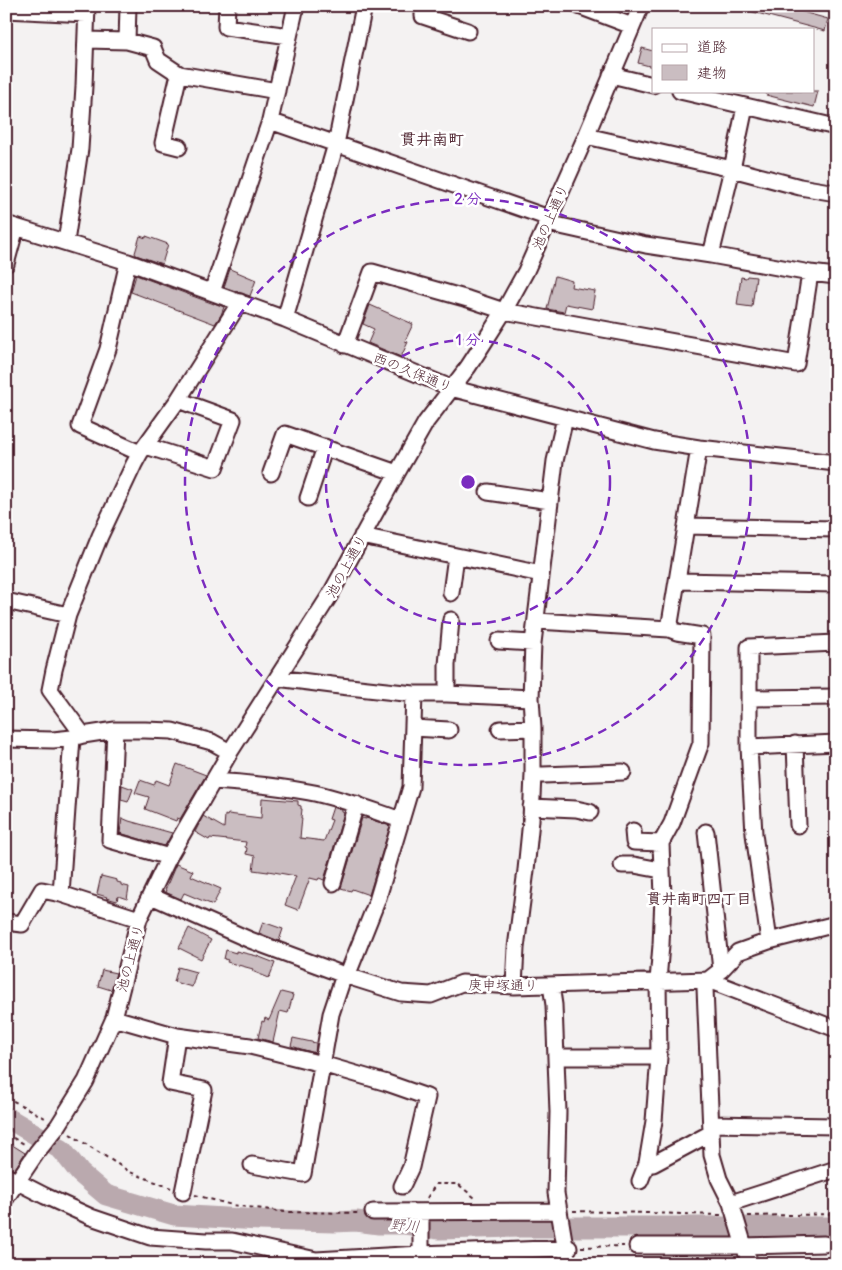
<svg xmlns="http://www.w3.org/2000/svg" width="842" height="1270" viewBox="0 0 842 1270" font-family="Delius,'Klee One',sans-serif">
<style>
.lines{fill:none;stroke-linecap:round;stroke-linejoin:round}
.river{stroke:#baa9ae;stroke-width:21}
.building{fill:#cabdc1;stroke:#4a1f2b}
.minor-casing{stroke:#4a1f2b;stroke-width:19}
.path{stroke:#4a1f2b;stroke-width:2;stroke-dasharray:4 4;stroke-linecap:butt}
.minor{stroke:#fff;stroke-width:15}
.ring{fill:none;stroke:#7b2cbf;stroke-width:2.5;stroke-dasharray:9 6}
.labels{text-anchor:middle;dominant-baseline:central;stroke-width:5;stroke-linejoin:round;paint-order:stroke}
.street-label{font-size:14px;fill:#4a1f2b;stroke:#fff}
.neighbourhood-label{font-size:15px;font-weight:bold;fill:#4a1f2b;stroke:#fff}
.water-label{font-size:15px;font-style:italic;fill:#714f59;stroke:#fff}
.quarter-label{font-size:16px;font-weight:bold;fill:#4a1f2b;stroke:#fff}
.centre{fill:#7b2cbf;stroke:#fff;stroke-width:2.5}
.ring-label{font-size:15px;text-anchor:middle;font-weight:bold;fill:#7b2cbf;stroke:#fff;stroke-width:5;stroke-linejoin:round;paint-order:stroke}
</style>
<rect width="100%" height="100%" fill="#f4f2f2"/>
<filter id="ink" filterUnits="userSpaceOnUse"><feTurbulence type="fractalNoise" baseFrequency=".02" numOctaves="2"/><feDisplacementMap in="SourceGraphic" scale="10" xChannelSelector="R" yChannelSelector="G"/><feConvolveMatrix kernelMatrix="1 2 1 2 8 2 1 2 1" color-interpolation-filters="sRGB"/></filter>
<g filter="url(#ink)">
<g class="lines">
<path class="river" d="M6,1117L62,1150L80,1173L106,1195L174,1215L259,1220L334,1222L356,1221L379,1224H405L439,1229L520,1227H836"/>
</g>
<path class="building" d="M742,6H781L828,19L825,31L742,9Z
M642,48L653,51V67L638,63Z
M766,91H818L814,107L766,95Z
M140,236L146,238V236L168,244L162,264L136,255L135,253Z
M230,269L256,280L250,296L224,287Z
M136,275L214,304V303L224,307L221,315L215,324L131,292Z
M555,276L572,281L571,287L595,291L592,309L566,304L564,312L547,309Z
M747,276L756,277L752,307L737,305L741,277L746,278Z
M370,305L413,324L405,341L408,342L401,357L368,343L374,329L363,324Z
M177,764L206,775L180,819L177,818L176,821L145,809L149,797L135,793L140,780L154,785L156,780L169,785Z
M122,785L133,789L128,802L121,800Z
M262,798L298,801V805L301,806V809H302L301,818H302L300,838L324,841L332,820L329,819L333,807L342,810V812L344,813L324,880L319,878L318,880L310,878L298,910L285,905L296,876L268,871V872L253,870L255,856L246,854L247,848L245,847L246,842L210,838L209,840L195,832L203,816L224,828L225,815L227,816L228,814L261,818Z
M122,818L129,821L172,833L165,846L153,843L120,833Z
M362,818L366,819V818L390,826L369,895L352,889L351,891L341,888Z
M176,864L193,871L191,876L221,889L213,905L184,893L181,899L165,892L166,890H165Z
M101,876L117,880V882L121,883V885L129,887L127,899L118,896L117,901L106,898L107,897L97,894Z
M263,922L283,929L279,941L259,933Z
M189,928L211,940L201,959L179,948Z
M226,950L236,953V951L257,956L275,963L269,978L252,971L253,969L227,962L228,960L224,959Z
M178,967L196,972L192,987L174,982Z
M102,970L116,973L111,990L98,986Z
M281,992L293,995L288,1013L280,1011L273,1042L258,1038L262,1021L264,1022L265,1018L269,1020Z
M293,1038L316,1043L315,1053L291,1046Z
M6,1141L25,1153L14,1170L6,1167Z"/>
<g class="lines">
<g class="minor-casing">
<path id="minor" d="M227,6L226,27L289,36
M423,6V16L468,31
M579,6L632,26
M6,10L86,14
M86,40L127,41L153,48L158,60L179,74
M127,41L128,6
M611,75L653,85
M680,91L836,127
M270,121L549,218
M586,136L732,169L800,187L836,193
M179,147L163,143L179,74L277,91
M547,223L646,245L711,255L810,273L836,276
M6,224L128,262L285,319L451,388L654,441L699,448L836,463
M66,242L80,149L84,86L87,6
M711,255L732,169L745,107
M128,262L108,349L80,426L140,453
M6,264L16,227
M212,292L270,121L296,6
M285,319L336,144L364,6
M345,345L372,272L468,299L504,311L796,364L810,273
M146,446L215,468L233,420L178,400
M271,473L285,434L397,473
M488,492L550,501
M308,498L325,447
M686,526L836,529
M362,536L541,574
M677,581L836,584
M451,593L456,556
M6,601L68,615
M537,621L669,629L677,632L702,636L701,743L672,823L661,843L663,897L661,945L658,981L659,1057L654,1121L647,1163L640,1181
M669,629L699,448
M499,641L533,643
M277,678L340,686L414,694H447L531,698
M447,694V665L451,620
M750,698L836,697
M413,728L449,730
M500,729L533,728
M115,730L110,840L169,857
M83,735L50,690L54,670L68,615L100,536L134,464L140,453L178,400L240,302
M6,739L53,740L72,738L83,735L115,730H145L172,731L212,742L230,752
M795,744L798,825
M749,747L836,743
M533,774L543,775L623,772
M214,781C245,783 278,786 309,792C341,798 371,810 401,820
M531,807L576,809L590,812
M633,831L634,842L661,843
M706,832L721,970
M622,865H634L661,870
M333,883L356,804
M61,894L72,738
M151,896L250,940L347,976L401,993L431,995L462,983L514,986L708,980L836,1029
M6,922L22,924L42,890L61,894L139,919
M769,941L754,834L749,747V647L836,643
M347,976L377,901L411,787L414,694
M551,985L554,1005L558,1112L556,1193L568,1264
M514,986L516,948L526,870L531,820L533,774V728L531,698L533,643L555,461L565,418
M114,1018L177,1036L250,1046L322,1064L387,1083L427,1097L411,1167L402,1186
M177,1036L170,1083L204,1090L183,1192
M557,1057H659
M711,1124L836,1126
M647,1163L653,1164L711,1133
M252,1165L303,1174L331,1014L344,975
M6,1176L45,1196L91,1217L150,1237L206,1241H232L316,1260L421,1254L569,1248
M6,1198L37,1152L58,1126L86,1081L114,1018L139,919L169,857L230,752L330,595L397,473L426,422L468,367L483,344L504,311L526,271L586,136L641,6
M731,1203L833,1170L836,1171
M373,1212L559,1211
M421,1212V1254
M637,1246H744L824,1244
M750,1264L744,1246L731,1203L719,1179L712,1155L705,988L708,980L721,970L738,952L769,941L836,924"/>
</g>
<path class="path" d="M6,1097L47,1119
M6,1134L26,1145
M70,1134L130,1172L171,1188
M195,1195L232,1205L286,1212L361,1213
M427,1198L436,1184H458L475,1198
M573,1211L721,1215
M748,1216L836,1214
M581,1247L624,1246"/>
<use href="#minor" class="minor"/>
</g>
</g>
<g class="ring">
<circle cx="468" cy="482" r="142"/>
<circle cx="468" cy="482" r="283"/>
</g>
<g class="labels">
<g class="street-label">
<text transform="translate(550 217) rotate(-66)">池の上通り</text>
<text transform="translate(413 372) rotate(22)">西の久保通り</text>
<text transform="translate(346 566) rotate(-61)">池の上通り</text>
<text transform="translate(130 958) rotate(-75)">池の上通り</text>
<text transform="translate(503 985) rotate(1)">庚申塚通り</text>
</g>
<g class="neighbourhood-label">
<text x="699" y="898">貫井南町四丁目</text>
</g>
<g class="water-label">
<text transform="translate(405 1225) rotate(5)">野川</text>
</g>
<g class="quarter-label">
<text x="432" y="139">貫井南町</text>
</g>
</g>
<circle cx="468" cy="482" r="8" class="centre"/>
<g class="ring-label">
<text x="468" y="204">2 分</text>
<text x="468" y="345">1 分</text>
</g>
<rect width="842" height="1270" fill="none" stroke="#fff" stroke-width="25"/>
<rect x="12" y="12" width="817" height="1245" fill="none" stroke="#4a1f2b" stroke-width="2" filter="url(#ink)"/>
<rect x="652" y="28" width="162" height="65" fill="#ffffff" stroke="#b7a5aa"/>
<rect x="662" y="44" width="25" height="8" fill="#ffffff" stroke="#b7a5aa"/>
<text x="697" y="52" font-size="15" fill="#4a1f2b">道路</text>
<rect x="662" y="65" width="25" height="15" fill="#cabdc1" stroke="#b7a5aa"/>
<text x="697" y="78" font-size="15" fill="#4a1f2b">建物</text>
</svg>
